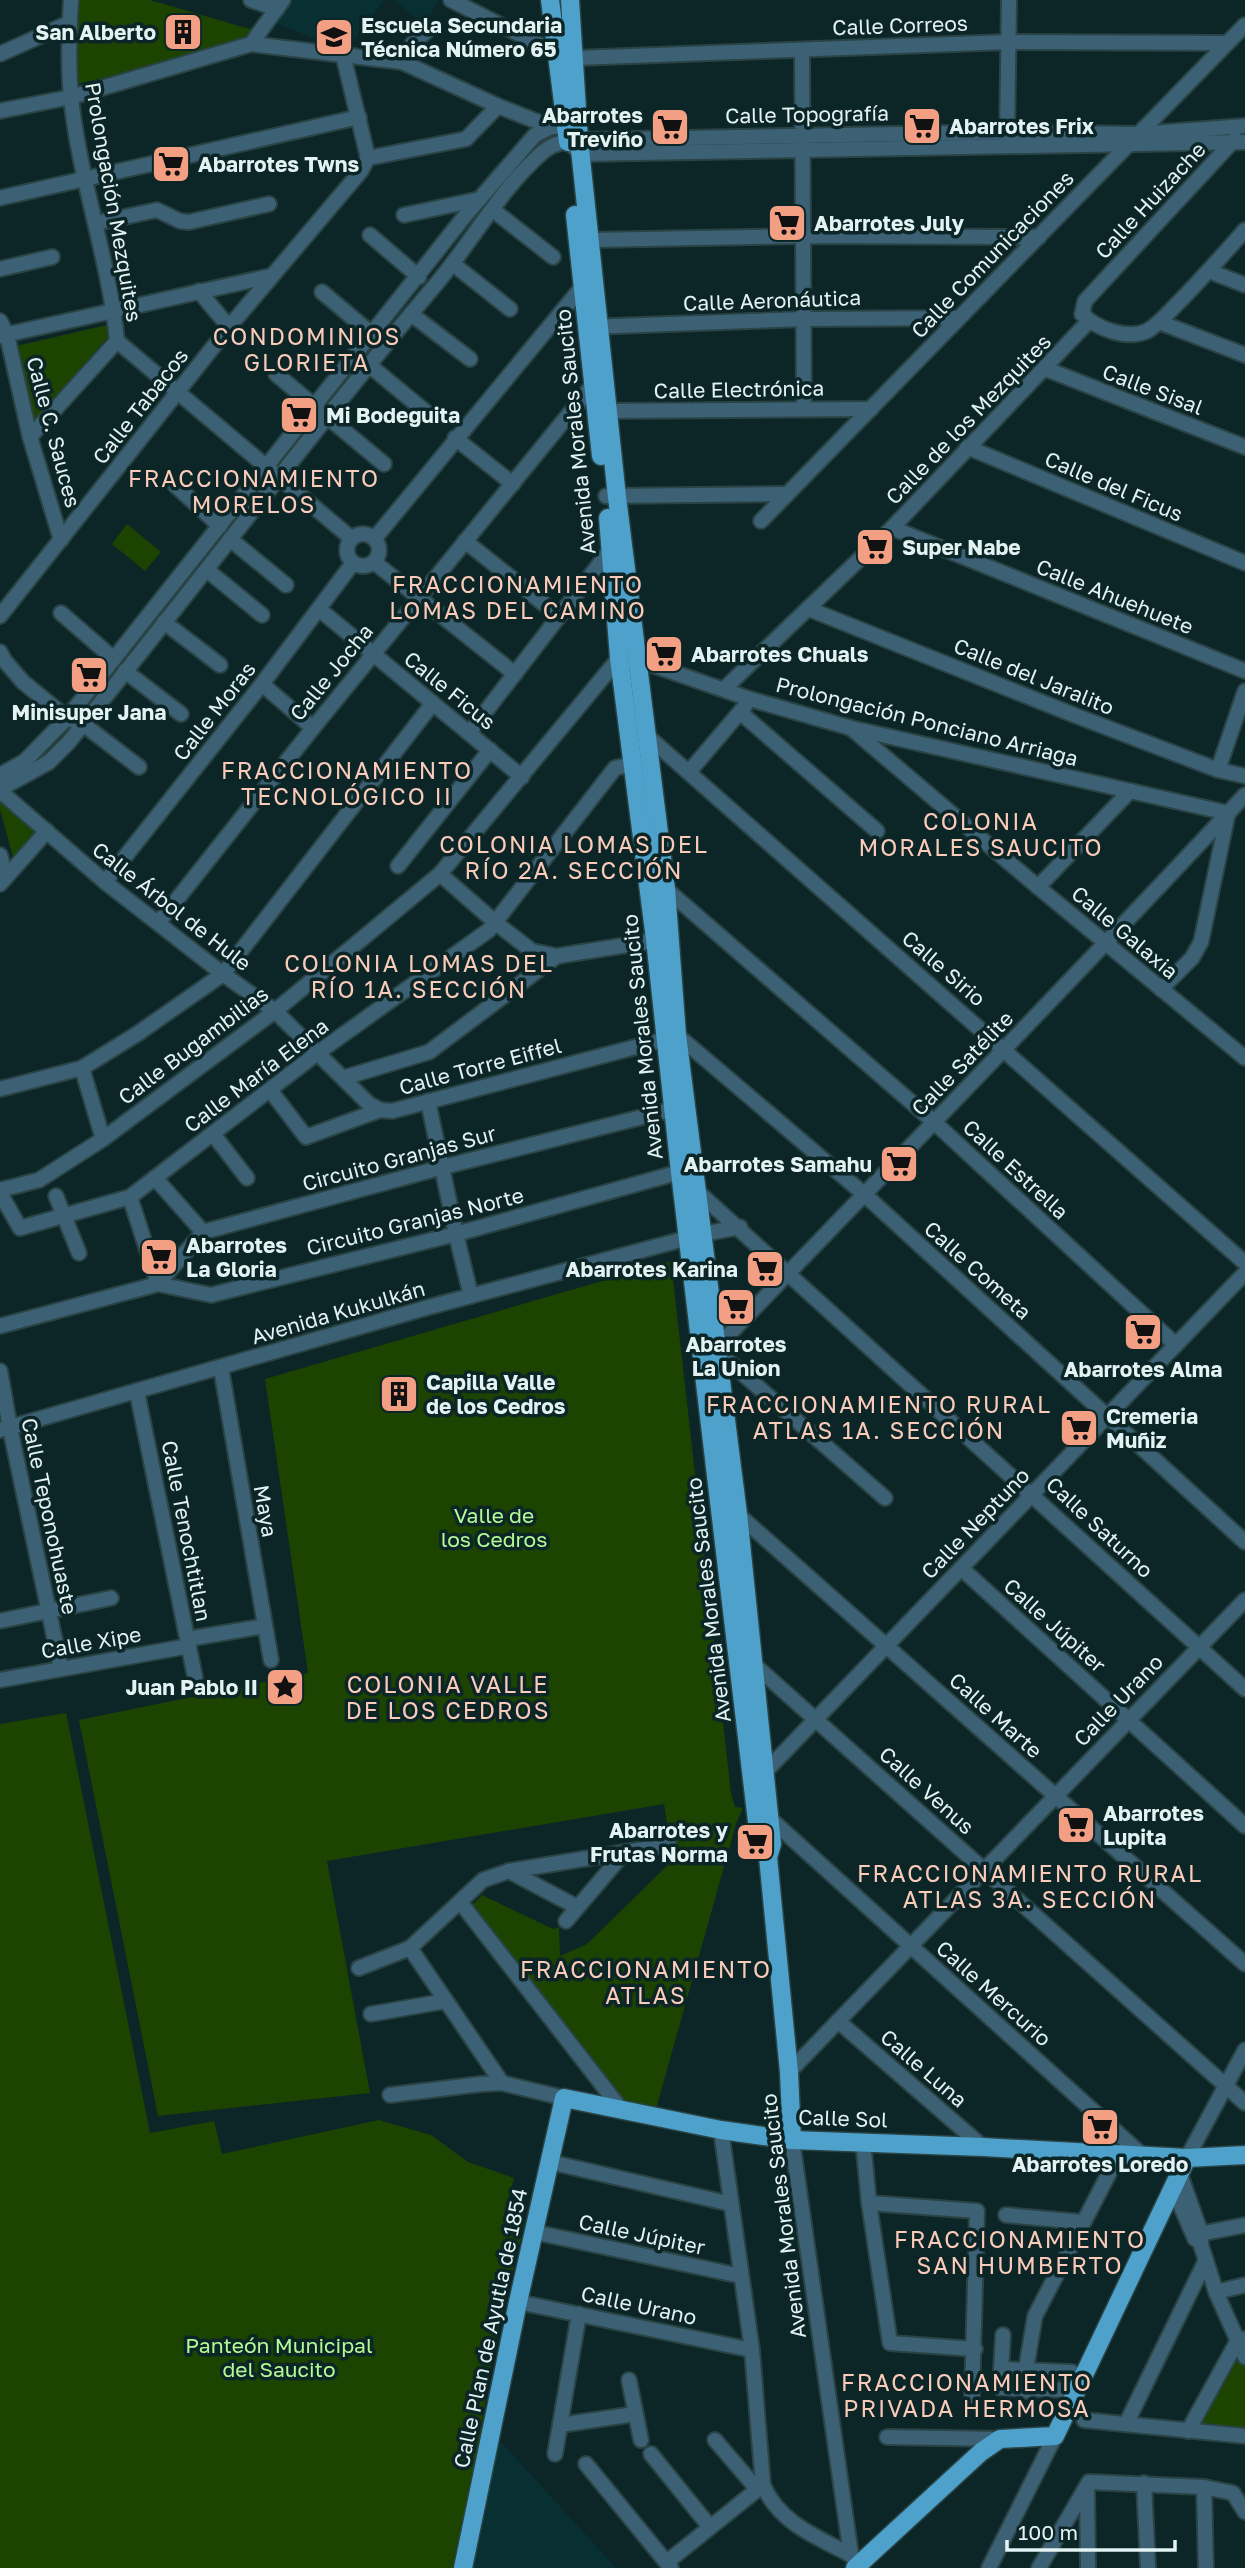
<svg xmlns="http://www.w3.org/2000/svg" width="1245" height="2568" font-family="'Golos Text',sans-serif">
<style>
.built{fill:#083032}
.green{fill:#1c4300}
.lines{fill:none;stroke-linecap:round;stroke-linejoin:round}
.minor-casing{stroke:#2a4344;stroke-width:18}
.major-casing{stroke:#2a4344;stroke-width:21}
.minor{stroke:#3c6175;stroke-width:14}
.major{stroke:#4da1ca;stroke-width:18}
.labels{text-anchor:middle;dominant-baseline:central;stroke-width:7;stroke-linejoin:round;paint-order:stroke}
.poi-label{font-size:21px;font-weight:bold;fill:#e3f2f3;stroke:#0c2628;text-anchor:start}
.street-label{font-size:21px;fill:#e3f2f3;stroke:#0c2628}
.park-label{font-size:21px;fill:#b4fa94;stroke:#0c2628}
.neighbourhood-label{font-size:23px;letter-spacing:2px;fill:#fbcbba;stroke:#0c2628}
</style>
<rect width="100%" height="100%" fill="#0c2628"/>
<!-- built -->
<g class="built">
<polygon points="293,0 384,0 346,51 276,23"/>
<polygon points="394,0 438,0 425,24"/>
<polygon points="492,2432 616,2568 465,2568"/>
</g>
<!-- green -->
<g class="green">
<polygon points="77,0 150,0 253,30 247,43 78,84"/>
<polygon points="107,325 109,336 32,424 12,347"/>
<polygon points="127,524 161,552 145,571 112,544"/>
<polygon points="0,798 40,831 14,861 0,809"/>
<polygon points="671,1261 731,1793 735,1807 743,1808 736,1824 656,2109 618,2100 472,1905 482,1895 553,1929 559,1927 560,1956 587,1944 673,1860 664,1804 327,1861 370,2093 158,2116 79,1720 308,1673 265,1379"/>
<polygon points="66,1713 150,2133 214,2121 222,2154 379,2120 431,2135 468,2162 514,2178 504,2215 525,2221 493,2352 459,2568 0,2568 0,1724"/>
<polygon points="1238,2345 1245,2365 1245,2429 1194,2423"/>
</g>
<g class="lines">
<!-- minor casing -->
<g class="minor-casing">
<g id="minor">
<path d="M71 0C69 32 68 65 71 97 79 179 109 258 117 341L351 538"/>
<polyline points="251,0 277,9"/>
<polyline points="451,0 556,53"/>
<polyline points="251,44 283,0"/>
<polyline points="802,50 804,409"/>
<polyline points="0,54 69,23"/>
<polyline points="343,55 368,158"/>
<polyline points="575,58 1008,42 1227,43"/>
<polyline points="402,62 413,43 428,30"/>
<polyline points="0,111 71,97 251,44 402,62 498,106 551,127"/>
<polyline points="1007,139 1009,0"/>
<path d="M1235 139 1085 301 1082 314C1097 329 1127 340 1147 331 1158 325 1167 314 1175 306 1200 281 1222 256 1245 230"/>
<polyline points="368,158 466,139 498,106"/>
<polyline points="0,198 359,117"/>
<polyline points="493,210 553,257"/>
<polyline points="404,215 480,199"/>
<polyline points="96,223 157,210 180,221 189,222 269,204"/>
<polyline points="370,235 419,277"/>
<polyline points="590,240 803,236 1039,237"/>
<polyline points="453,264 510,309"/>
<polyline points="0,269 52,257"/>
<polyline points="1209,271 1245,285"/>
<polyline points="199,291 229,327"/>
<polyline points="322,292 379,340"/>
<polyline points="411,314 470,359"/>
<polyline points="0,321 7,335 30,437 61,540"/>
<polyline points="1159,322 1245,355"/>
<polyline points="588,327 805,319 958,318"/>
<polyline points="0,336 271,276"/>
<polyline points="369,365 427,413"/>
<polyline points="1046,369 1245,447"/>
<polyline points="276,374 384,464"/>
<polyline points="608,411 871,409"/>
<polyline points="30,437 117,341"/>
<polyline points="455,438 513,484"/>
<polyline points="967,447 1245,563"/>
<polyline points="175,485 220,526"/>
<polyline points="606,496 787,494"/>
<polyline points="761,521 1245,25"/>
<polyline points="892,528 1245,671"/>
<circle cx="363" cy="550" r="16"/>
<polyline points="375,538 582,287"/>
<polyline points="230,539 286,585"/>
<polyline points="465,541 559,616"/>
<polyline points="374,562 515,674"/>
<polyline points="207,570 262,615"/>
<polyline points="319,609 522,777"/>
<polyline points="809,609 1074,715 1218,770 1245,776"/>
<polyline points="61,613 114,659"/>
<polyline points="0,616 229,327 361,171 368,158"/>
<polyline points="164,622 220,665"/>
<polyline points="0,652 4,660 23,682 67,718 83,724 139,767"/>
<polyline points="125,671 181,714"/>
<polyline points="262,684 313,728"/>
<polyline points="724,689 892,528 1089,321"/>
<polyline points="741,713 877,831"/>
<polyline points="852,729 1038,887 1245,1058"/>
<polyline points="469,733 611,549"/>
<polyline points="645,734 1245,1263"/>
<polyline points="1218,770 1245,691"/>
<polyline points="689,772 745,706"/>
<polyline points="0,775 25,761 67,718 464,217 535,135 551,127 567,126 579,140 1007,132 1138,134 1245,126"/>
<path d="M0 789 49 762 68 743C192 591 310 433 437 283 473 240 501 188 544 151 551 145 559 143 568 141L581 154 1245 142"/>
<polyline points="0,791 105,882 223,974 275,1011 369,1104 380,1110"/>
<polyline points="0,855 6,877"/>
<polyline points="398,866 490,750"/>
<polyline points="440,874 496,923 532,951 557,956"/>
<polyline points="105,882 262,684 353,563"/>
<polyline points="0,884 47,831"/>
<polyline points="1038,887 1130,791"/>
<polyline points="666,889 934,1122 1176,1345"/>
<polyline points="159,922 313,728 592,386"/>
<polyline points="677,1035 865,1195 1245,1542"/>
<polyline points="82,1068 103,1139"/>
<polyline points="343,1078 429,1052 557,956 665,939"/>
<polyline points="0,1089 82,1068 137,1034 223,974 433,703"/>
<polyline points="270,1090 306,1137 380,1110 392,1111 666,1039"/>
<polyline points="428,1101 456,1234 471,1296"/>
<polyline points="213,1134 247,1178"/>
<polyline points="155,1178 203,1232"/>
<polyline points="0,1190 39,1180 103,1139 275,1011 440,874 619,658 638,660 750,699 851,728 1228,813 1201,942 1192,958 1161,989"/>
<polyline points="697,1191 1245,1689"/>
<polyline points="0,1193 20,1228 130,1197 316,1054 489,930 615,768 633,764"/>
<polyline points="56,1196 79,1253"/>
<polyline points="130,1197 158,1284"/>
<polyline points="158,1284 203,1232 443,1167 674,1109"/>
<polyline points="0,1326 158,1284 211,1295 456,1234 680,1172"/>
<path d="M710 1346H718C894 1163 1072 981 1245 795"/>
<polyline points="719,1353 885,1498"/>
<polyline points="221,1368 271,1660"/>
<polyline points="0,1371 10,1428 61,1669"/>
<polyline points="137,1392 195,1677"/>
<polyline points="0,1430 429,1307 703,1234 740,1227"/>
<polyline points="733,1510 1245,1964"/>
<polyline points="961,1568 1245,1826"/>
<polyline points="0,1621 111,1598"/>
<polyline points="187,1639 265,1626"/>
<polyline points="750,1661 1245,2103"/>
<polyline points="0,1680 189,1646"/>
<polyline points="765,1772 1245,1273"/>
<polyline points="766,1815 1143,2156"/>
<polyline points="509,1871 577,1907"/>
<polyline points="461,1903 621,2109"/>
<polyline points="566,1921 624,1853"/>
<polyline points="410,1948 502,2083"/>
<polyline points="359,1968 410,1948 483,1880 509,1871 669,1845"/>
<polyline points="371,2014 446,2001"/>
<polyline points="838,2021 983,2147"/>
<polyline points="789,2072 1245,1600"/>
<polyline points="390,2095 481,2084 502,2083 564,2098"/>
<path d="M721 2130 752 2350 763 2485C779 2523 817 2537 851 2555"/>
<polyline points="792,2140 851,2555 855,2560"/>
<polyline points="863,2141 869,2203 890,2343 975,2349"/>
<polyline points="1187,2158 1245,2050"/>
<polyline points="550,2162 731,2204"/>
<polyline points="1180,2174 1201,2233 1201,2245 1216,2292 1245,2357"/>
<polyline points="1173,2188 1195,2239"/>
<polyline points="869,2203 977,2211 972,2397"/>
<polyline points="1006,2215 1082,2222"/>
<polyline points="534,2232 741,2276"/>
<polyline points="1194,2235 1245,2225"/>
<polyline points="1216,2292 1245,2285"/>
<polyline points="518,2302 752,2350"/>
<polyline points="1003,2335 1000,2388 1064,2390"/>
<polyline points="1001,2369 1072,2372"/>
<polyline points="629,2380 641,2440"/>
<polyline points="1027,2391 1026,2369 1035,2316 1119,2154"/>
<polyline points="1084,2420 1245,2436"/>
<polyline points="1127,2422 1206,2260"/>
<polyline points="560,2425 635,2414"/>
<polyline points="1188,2431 1238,2340 1244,2339"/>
<polyline points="887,2437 1000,2439"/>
<polyline points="715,2440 757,2489"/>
<polyline points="555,2454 579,2314"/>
<polyline points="651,2454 710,2527"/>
<polyline points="586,2464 671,2568"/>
<polyline points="1144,2483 1148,2568"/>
<polyline points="1087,2487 1088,2568"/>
<polyline points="1204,2487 1206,2568"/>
<polyline points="667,2562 763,2485"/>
<polyline points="989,2568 1055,2436"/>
<polyline points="1039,2568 1089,2482 1204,2487 1233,2493 1245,2512"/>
</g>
</g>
<!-- major casing -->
<g class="major-casing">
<g id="major">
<polyline points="550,0 568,142"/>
<polyline points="570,0 579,140 617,497 666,889 677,1035 738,1514 772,1844 768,1857 789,2072 792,2140"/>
<polyline points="575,215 601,456"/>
<polyline points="608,518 619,658 655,939 680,1172 760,1847 768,1857"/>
<polyline points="463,2568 518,2302 564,2098 721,2130 792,2140 983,2147 1187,2158 1245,2155"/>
<polyline points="855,2568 981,2452 1000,2439 1055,2436 1187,2158"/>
</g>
</g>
<!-- minor -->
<use href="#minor" class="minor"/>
<!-- major -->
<use href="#major" class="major"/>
</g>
<!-- icons -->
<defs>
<g id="building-square" transform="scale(2.0125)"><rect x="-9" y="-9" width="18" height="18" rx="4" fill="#f39f83" stroke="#0c2628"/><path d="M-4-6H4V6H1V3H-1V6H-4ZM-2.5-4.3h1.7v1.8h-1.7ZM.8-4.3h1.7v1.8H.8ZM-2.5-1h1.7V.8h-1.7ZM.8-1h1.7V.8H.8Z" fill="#111"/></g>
<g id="school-square" transform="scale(2.0125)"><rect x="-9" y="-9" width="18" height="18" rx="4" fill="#f39f83" stroke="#0c2628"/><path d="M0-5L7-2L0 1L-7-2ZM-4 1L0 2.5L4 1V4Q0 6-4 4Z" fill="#111"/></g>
<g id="supermarket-square" transform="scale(2.0125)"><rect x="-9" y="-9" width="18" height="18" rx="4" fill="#f39f83" stroke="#0c2628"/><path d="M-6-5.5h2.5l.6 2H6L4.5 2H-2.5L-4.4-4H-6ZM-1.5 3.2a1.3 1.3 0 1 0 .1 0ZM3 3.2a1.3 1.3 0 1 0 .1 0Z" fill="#111"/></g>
<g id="sight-square" transform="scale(2.0125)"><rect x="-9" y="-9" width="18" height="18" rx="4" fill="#f39f83" stroke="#0c2628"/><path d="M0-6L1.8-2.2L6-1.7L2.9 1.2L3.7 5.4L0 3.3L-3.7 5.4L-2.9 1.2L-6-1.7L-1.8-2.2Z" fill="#111"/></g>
</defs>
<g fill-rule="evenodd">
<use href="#building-square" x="183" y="32"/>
<use href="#school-square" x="334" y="37"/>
<use href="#supermarket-square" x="922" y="126"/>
<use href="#supermarket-square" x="670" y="127"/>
<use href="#supermarket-square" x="171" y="164"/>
<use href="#supermarket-square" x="787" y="223"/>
<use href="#supermarket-square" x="299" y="415"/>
<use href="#supermarket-square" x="875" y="547"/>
<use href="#supermarket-square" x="664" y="654"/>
<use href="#supermarket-square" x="89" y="675"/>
<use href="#supermarket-square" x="899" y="1164"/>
<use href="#supermarket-square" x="159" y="1257"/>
<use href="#supermarket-square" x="765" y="1269"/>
<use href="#supermarket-square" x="736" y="1307"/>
<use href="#supermarket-square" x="1143" y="1332"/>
<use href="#building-square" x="399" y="1394"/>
<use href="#supermarket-square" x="1079" y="1428"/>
<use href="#sight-square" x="285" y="1687"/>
<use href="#supermarket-square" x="1076" y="1825"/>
<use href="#supermarket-square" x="755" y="1842"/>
<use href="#supermarket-square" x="1100" y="2127"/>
</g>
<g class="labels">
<!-- poi labels -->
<g class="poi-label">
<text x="361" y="25">Escuela Secundaria<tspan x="361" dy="24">Técnica Número 65</tspan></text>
<text x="156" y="32" text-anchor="end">San Alberto</text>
<text x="643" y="115" text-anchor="end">Abarrotes<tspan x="643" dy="24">Treviño</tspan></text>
<text x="949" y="126">Abarrotes Frix</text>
<text x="198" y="164">Abarrotes Twns</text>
<text x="814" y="223">Abarrotes July</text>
<text x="326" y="415">Mi Bodeguita</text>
<text x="902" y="547">Super Nabe</text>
<text x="691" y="654">Abarrotes Chuals</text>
<text x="89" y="712" text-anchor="middle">Minisuper Jana</text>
<text x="872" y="1164" text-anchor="end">Abarrotes Samahu</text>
<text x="186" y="1245">Abarrotes<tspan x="186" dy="24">La Gloria</tspan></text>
<text x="738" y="1269" text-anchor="end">Abarrotes Karina</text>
<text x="736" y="1344" text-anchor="middle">Abarrotes<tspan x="736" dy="24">La Union</tspan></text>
<text x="1143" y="1369" text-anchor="middle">Abarrotes Alma</text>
<text x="426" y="1382">Capilla Valle<tspan x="426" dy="24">de los Cedros</tspan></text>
<text x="1106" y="1416">Cremeria<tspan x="1106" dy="24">Muñiz</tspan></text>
<text x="258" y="1687" text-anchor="end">Juan Pablo II</text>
<text x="1103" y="1813">Abarrotes<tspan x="1103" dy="24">Lupita</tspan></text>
<text x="728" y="1830" text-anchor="end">Abarrotes y<tspan x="728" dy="24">Frutas Norma</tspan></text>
<text x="1100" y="2164" text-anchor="middle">Abarrotes Loredo</text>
</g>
<!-- street labels -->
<g class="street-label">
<text transform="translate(900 25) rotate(-2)">Calle Correos</text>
<text transform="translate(807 114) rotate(-1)">Calle Topografía</text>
<text transform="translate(1150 200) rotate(-47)">Calle Huizache</text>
<text transform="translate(114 202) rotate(80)">Prolongación Mezquites</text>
<text transform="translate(992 254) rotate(-46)">Calle Comunicaciones</text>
<text transform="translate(772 300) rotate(-2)">Calle Aeronáutica</text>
<text transform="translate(739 389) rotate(-1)">Calle Electrónica</text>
<text transform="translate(1153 389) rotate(21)">Calle Sisal</text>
<text transform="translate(140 406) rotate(-52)">Calle Tabacos</text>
<text transform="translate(968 419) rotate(-46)">Calle de los Mezquites</text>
<text transform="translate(54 432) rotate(75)">Calle C. Sauces</text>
<text transform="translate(575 432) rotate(-96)">Avenida Morales Saucito</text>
<text transform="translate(1114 486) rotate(23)">Calle del Ficus</text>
<text transform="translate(1115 596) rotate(22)">Calle Ahuehuete</text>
<text transform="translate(331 672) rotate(-51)">Calle Jocha</text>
<text transform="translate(1034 676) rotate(22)">Calle del Jaralito</text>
<text transform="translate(450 690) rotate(39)">Calle Ficus</text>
<text transform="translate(214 711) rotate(-52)">Calle Moras</text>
<text transform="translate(927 721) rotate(14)">Prolongación Ponciano Arriaga</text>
<text transform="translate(172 906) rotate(38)">Calle Árbol de Hule</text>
<text transform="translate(1125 932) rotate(40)">Calle Galaxia</text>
<text transform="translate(944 968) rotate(41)">Calle Sirio</text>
<text transform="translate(642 1037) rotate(-96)">Avenida Morales Saucito</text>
<text transform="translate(193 1045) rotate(-37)">Calle Bugambilias</text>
<text transform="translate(962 1063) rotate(-46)">Calle Satélite</text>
<text transform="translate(480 1066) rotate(-15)">Calle Torre Eiffel</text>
<text transform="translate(256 1075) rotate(-37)">Calle María Elena</text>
<text transform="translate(399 1158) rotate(-15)">Circuito Granjas Sur</text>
<text transform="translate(1016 1169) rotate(43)">Calle Estrella</text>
<text transform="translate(415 1221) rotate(-14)">Circuito Granjas Norte</text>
<text transform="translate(978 1270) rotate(42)">Calle Cometa</text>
<text transform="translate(338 1312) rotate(-16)">Avenida Kukulkán</text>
<text transform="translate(266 1511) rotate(80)">Maya</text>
<text transform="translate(50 1516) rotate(78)">Calle Teponohuaste</text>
<text transform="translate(975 1523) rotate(-46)">Calle Neptuno</text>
<text transform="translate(1100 1527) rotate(43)">Calle Saturno</text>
<text transform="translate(187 1531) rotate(79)">Calle Tenochtitlan</text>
<text transform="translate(708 1600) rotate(-97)">Avenida Morales Saucito</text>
<text transform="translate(1055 1625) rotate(42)">Calle Júpiter</text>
<text transform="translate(91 1642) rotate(-10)">Calle Xipe</text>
<text transform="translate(1118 1700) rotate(-46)">Calle Urano</text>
<text transform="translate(996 1715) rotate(42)">Calle Marte</text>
<text transform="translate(927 1790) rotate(42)">Calle Venus</text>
<text transform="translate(994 1993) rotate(42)">Calle Mercurio</text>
<text transform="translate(924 2068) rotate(41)">Calle Luna</text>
<text transform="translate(843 2118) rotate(2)">Calle Sol</text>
<text transform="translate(783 2216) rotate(-97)">Avenida Morales Saucito</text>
<text transform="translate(642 2234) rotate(12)">Calle Júpiter</text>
<text transform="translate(639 2305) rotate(12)">Calle Urano</text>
<text transform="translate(490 2328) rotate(-78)">Calle Plan de Ayutla de 1854</text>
</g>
<!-- park labels -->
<g class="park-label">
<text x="494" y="1515">Valle de<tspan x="494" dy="24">los Cedros</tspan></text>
<text x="279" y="2345">Panteón Municipal<tspan x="279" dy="24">del Saucito</tspan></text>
</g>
<!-- neighbourhood labels -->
<g class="neighbourhood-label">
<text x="307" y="336">CONDOMINIOS<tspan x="307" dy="26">GLORIETA</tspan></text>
<text x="254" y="478">FRACCIONAMIENTO<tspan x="254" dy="26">MORELOS</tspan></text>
<text x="518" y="584">FRACCIONAMIENTO<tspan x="518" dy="26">LOMAS DEL CAMINO</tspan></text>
<text x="347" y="770">FRACCIONAMIENTO<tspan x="347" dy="26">TECNOLÓGICO II</tspan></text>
<text x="981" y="821">COLONIA<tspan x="981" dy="26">MORALES SAUCITO</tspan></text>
<text x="574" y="844">COLONIA LOMAS DEL<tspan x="574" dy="26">RÍO 2A. SECCIÓN</tspan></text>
<text x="419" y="963">COLONIA LOMAS DEL<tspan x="419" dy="26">RÍO 1A. SECCIÓN</tspan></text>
<text x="879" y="1404">FRACCIONAMIENTO RURAL<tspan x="879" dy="26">ATLAS 1A. SECCIÓN</tspan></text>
<text x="448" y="1684">COLONIA VALLE<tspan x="448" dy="26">DE LOS CEDROS</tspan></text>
<text x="1030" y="1873">FRACCIONAMIENTO RURAL<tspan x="1030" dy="26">ATLAS 3A. SECCIÓN</tspan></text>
<text x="646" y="1969">FRACCIONAMIENTO<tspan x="646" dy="26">ATLAS</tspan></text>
<text x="1020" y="2239">FRACCIONAMIENTO<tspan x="1020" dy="26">SAN HUMBERTO</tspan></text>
<text x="967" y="2382">FRACCIONAMIENTO<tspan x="967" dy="26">PRIVADA HERMOSA</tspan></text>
</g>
</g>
<!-- scale -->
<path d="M1007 2540v10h168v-10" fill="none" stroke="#e3f2f3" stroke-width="3.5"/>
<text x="1018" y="2540" font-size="21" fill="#e3f2f3" stroke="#0c2628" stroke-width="5" paint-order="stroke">100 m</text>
</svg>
